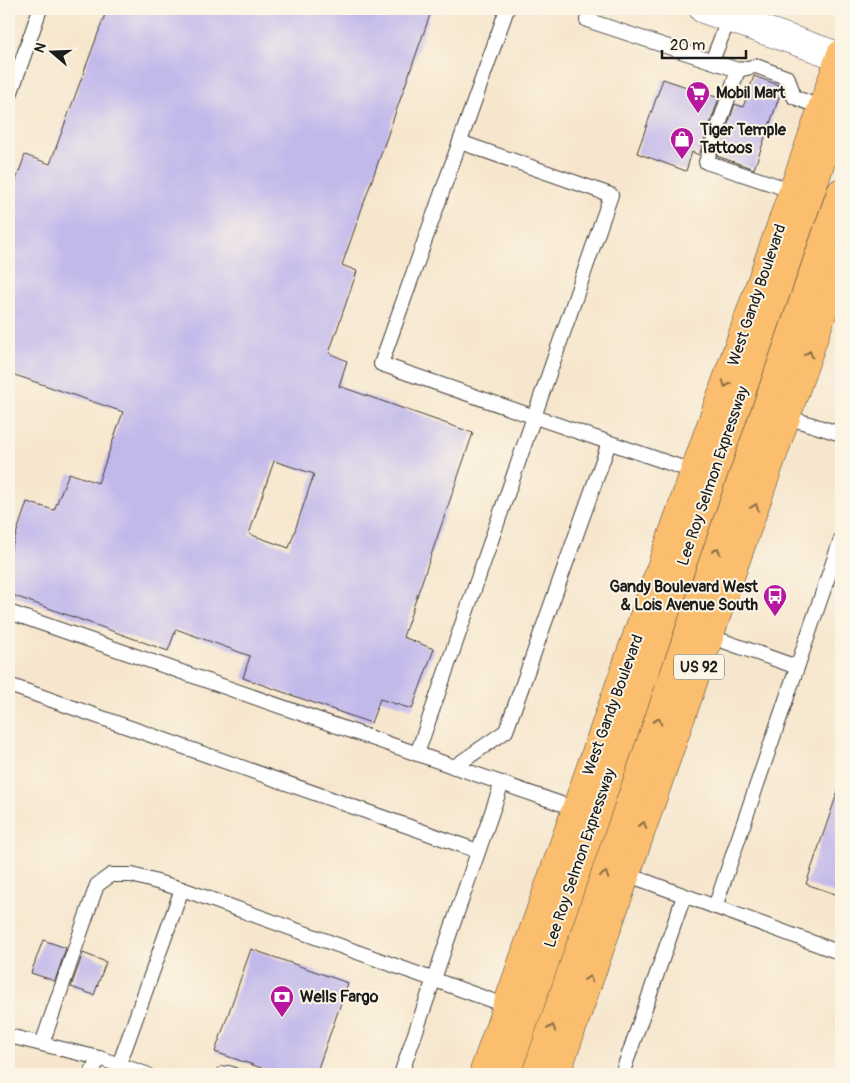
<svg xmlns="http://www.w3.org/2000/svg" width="850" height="1083" font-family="Pangolin,sans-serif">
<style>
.building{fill:#c2b9eb;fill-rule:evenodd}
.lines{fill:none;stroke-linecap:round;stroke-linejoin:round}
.lane-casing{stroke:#3d3a37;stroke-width:16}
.street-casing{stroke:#3d3a37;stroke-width:29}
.primary-casing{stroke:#3d3a37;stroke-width:29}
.highway-casing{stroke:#3d3a37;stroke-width:29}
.lane{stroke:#fff;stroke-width:14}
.street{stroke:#fff;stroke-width:28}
.primary{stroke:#fabe6e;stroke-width:28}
.highway{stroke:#fabe6e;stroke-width:28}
.oneway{stroke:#8b6d45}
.labels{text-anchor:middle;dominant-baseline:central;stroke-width:4;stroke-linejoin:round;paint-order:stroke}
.shield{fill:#fcf5e5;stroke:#5f5d58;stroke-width:1}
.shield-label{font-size:15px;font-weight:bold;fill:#1c1c1c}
.poi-label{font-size:16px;font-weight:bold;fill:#1c1c1c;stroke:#fcf5e5;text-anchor:start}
.street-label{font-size:16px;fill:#1c1c1c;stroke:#fcf5e5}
</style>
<rect width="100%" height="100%" fill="#fcf5e5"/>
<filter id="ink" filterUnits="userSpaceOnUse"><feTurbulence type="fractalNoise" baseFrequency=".02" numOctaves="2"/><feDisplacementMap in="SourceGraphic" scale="10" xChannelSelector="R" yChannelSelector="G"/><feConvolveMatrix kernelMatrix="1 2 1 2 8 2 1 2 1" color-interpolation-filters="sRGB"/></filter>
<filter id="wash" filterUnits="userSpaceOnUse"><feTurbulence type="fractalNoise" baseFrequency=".0096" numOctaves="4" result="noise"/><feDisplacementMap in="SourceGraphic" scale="20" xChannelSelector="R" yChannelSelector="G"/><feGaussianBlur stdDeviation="1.12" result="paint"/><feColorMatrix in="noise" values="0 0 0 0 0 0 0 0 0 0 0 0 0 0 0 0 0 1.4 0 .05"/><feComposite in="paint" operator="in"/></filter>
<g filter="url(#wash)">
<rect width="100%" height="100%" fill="#f6e6cd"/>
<g id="blocks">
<!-- building -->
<g class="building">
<path d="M107 9H432L342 265 357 271 329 353 347 361 339 386 473 433 403 637 434 649 412 709 380 699 371 723 243 678 250 656 176 629 168 651 9 594V555L27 502 54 510 69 473 98 483 123 412 9 373V200L25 155 50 164ZM274 461 314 474 289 548 249 534Z"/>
<polygon points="754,76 781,86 782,89 754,169 717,156 735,104 743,107"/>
<polygon points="663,79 719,98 699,155 692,152 686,171 637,153"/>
<polygon points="838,791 841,792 841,896 806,884"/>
<polygon points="43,940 66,948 55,981 31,973"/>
<polygon points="251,949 348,983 316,1074 279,1074 215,1052"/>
<polygon points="83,953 106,962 94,995 71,987"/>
</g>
</g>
</g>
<g filter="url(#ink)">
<use href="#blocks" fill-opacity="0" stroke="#3d3a37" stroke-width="1"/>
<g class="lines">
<!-- lane casing -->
<g class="lane-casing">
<g id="lane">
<polyline points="507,9 381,364 695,472"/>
<polyline points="591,9 587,20 738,70 756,66 788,78 794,97 822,108"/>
<polyline points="712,61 729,18"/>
<polyline points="738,70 706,162 793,191"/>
<polyline points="9,98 40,9"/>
<polyline points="787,417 841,434"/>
<polyline points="9,612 576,809"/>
<polyline points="709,636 797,667"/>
<polyline points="9,685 478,851"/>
<polyline points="417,754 611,195 460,142"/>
<polyline points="454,767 506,731 609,443"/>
<polyline points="626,874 841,953"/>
<polyline points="715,907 841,539"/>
<polyline points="9,1036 99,1058 146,1074"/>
<polyline points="42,1044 97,885 111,875 132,875 182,889 507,1006"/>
<polyline points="119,1065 182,889"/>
<polyline points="91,1074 99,1058"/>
<polyline points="223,1074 228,1073 232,1074"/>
<polyline points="401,1074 502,783"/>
<polyline points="622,1074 684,896"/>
</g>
</g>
<!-- street casing -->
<g class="street-casing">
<polyline id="street" points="703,9 841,57"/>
</g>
<!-- primary casing -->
<g class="primary-casing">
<g id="primary">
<polyline points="483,1074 841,54"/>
<polyline points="556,1074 841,260"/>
</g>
</g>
<!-- highway casing -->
<g class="highway-casing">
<g id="highway">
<polyline points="506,1074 841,104"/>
<polyline points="536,1074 841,192"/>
</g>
</g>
<!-- lane -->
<use href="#lane" class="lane"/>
<!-- street -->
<use href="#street" class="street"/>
<!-- primary -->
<use href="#primary" class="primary"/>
<!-- highway -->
<use href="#highway" class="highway"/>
</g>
<!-- one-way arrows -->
<defs><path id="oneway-chevron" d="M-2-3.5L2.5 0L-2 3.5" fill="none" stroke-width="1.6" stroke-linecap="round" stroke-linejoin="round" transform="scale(1.25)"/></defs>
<g class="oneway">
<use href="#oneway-chevron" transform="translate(809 354) rotate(-71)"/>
<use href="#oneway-chevron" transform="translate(726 384) rotate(109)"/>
<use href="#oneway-chevron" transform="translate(755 507) rotate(-71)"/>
<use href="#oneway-chevron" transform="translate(717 551) rotate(-71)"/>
<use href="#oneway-chevron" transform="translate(658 721) rotate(-71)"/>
<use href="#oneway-chevron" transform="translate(643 825) rotate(-71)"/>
<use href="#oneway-chevron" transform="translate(605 875) rotate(-71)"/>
<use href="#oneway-chevron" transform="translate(589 979) rotate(-71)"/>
<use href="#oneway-chevron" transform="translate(552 1028) rotate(-71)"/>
</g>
</g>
<!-- icons -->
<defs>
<g id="supermarket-pin" transform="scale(1.25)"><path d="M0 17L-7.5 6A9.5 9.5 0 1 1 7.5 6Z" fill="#b5179e" stroke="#fcf5e5"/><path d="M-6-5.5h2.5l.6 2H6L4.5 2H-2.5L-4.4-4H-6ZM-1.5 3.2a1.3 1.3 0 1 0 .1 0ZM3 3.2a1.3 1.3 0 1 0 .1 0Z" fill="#fff"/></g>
<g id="shop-pin" transform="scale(1.25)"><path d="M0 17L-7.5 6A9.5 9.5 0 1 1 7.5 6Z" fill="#b5179e" stroke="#fcf5e5"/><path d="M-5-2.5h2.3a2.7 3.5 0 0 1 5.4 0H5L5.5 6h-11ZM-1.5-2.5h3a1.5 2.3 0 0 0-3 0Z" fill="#fff"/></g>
<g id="bus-pin" transform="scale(1.25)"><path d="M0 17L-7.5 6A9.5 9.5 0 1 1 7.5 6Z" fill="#b5179e" stroke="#fcf5e5"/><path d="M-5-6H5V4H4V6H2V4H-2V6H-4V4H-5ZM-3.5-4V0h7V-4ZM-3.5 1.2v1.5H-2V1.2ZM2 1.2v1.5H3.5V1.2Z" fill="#fff"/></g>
<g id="bank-pin" transform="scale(1.25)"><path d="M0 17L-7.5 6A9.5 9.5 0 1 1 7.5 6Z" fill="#b5179e" stroke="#fcf5e5"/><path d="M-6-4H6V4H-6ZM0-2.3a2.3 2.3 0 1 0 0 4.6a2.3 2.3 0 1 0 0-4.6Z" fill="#fff"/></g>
</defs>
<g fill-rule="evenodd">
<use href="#supermarket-pin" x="698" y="93"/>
<use href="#shop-pin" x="682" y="139"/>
<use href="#bus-pin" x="775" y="596"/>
<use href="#bank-pin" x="282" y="997"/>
</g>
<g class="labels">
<!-- shield labels -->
<rect class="shield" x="674" y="654.5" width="50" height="25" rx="4"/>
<g class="shield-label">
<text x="699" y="667">US 92</text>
</g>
<!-- poi labels -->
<g class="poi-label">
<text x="716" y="93">Mobil Mart</text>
<text x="700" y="130">Tiger Temple<tspan x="700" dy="18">Tattoos</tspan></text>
<text x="758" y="587" text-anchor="end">Gandy Boulevard West<tspan x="758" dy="18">&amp; Lois Avenue South</tspan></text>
<text x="300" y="997">Wells Fargo</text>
</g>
<!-- street labels -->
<g class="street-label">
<text transform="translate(757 295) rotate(-71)">West Gandy Boulevard</text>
<text transform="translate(713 476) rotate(-71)">Lee Roy Selmon Expressway</text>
<text transform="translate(613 705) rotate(-70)">West Gandy Boulevard</text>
<text transform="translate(580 858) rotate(-71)">Lee Roy Selmon Expressway</text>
</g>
</g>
<!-- margin -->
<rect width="850" height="1083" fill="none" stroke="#fcf5e5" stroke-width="30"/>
<!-- north arrow -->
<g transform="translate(52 52) rotate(289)" stroke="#fcf5e5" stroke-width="4" paint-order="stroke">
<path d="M0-4L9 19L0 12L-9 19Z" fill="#1c1c1c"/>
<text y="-8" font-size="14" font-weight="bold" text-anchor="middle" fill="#1c1c1c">N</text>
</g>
<!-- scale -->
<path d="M662 50v8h84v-8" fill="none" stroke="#1c1c1c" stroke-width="2.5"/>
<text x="670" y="50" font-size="15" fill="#1c1c1c" stroke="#fcf5e5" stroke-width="4" paint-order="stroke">20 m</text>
</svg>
